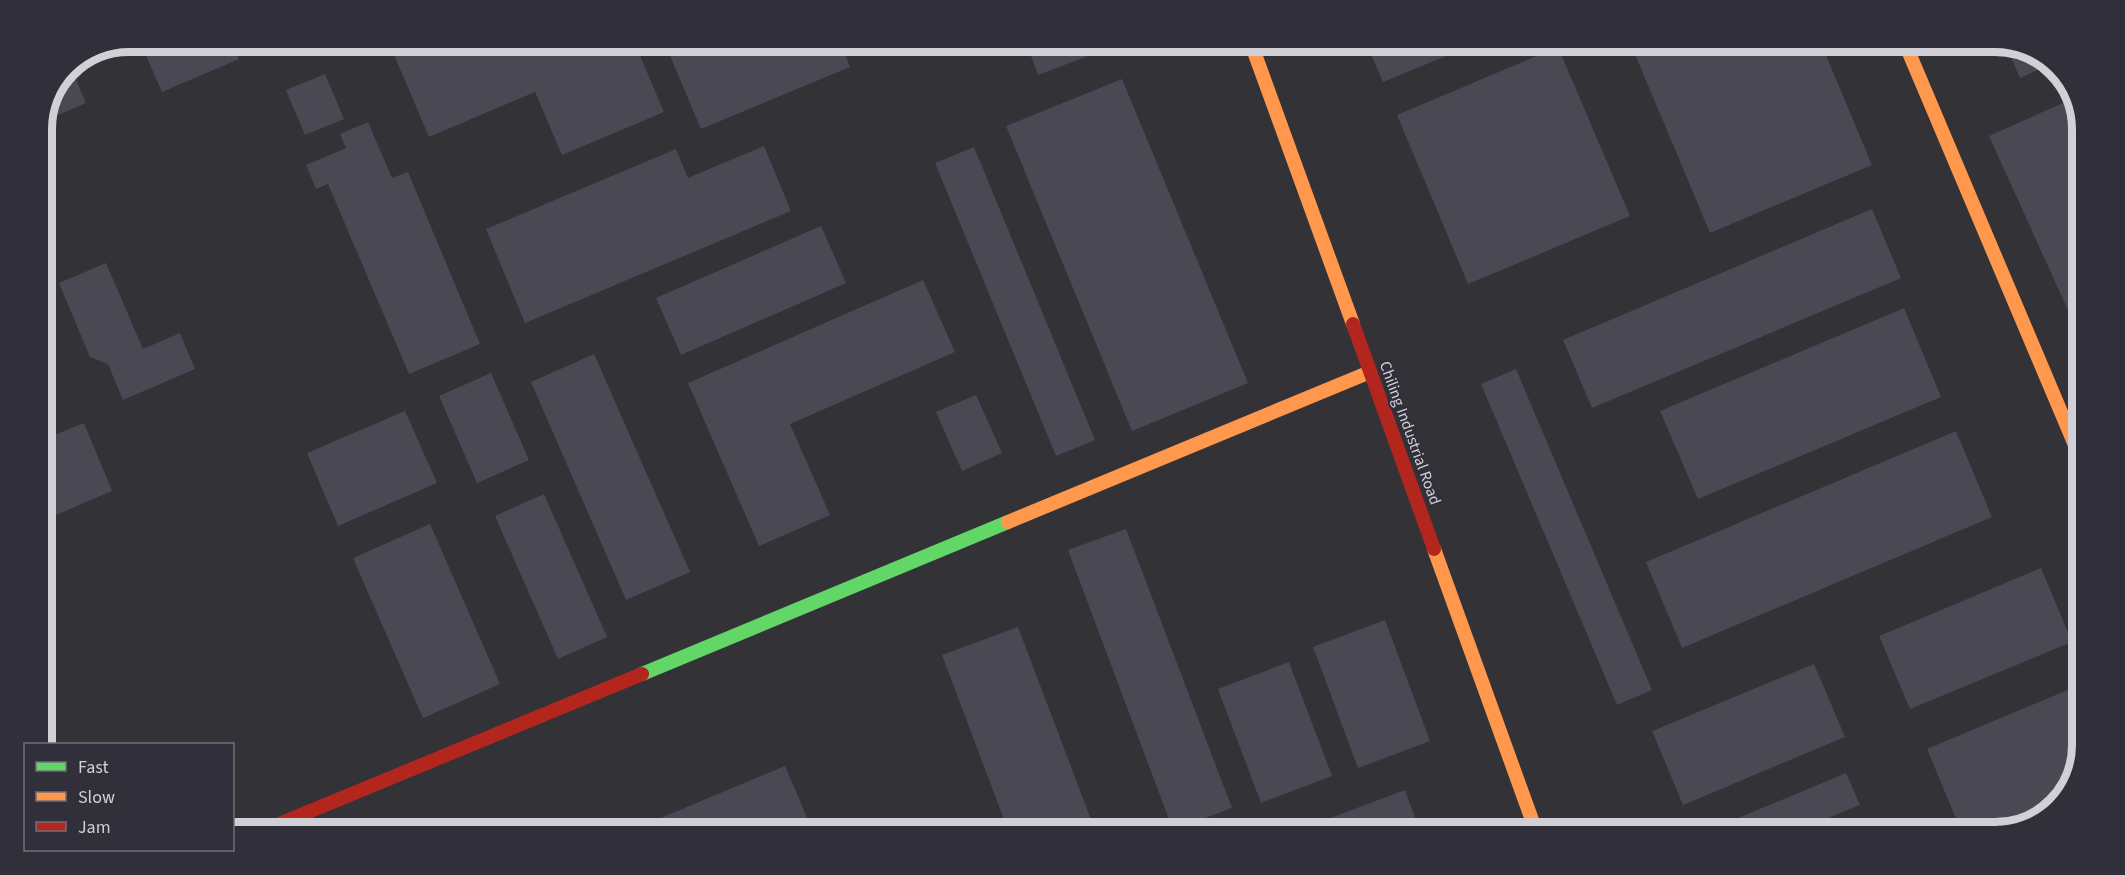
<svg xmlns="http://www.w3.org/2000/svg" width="2125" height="875" font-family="'Source Sans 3',sans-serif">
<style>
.building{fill:#4a4853}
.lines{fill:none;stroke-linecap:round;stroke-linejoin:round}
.fast{stroke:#63d668;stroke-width:14}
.slow{stroke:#ff974d;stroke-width:14}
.jam{stroke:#b3261e;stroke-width:14}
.labels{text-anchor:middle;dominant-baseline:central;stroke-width:4.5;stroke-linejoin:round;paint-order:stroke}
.street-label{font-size:16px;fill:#d1d0d7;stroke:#312f3a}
.rim{fill:none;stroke:#d1d0d7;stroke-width:8}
</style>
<rect width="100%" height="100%" fill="#323237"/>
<!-- building -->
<g class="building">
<polygon points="140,42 232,42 239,59 162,92"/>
<polygon points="389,43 635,44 664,112 562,155 535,92 429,137"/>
<polygon points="665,44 841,44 850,67 701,129"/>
<polygon points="1027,45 1112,45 1112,47 1038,75"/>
<polygon points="1389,46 1468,47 1383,82 1371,54"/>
<polygon points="1558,47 1630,216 1468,284 1397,115"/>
<polygon points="1632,47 1823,48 1872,165 1710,233"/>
<polygon points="2007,48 2029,49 2049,65 2020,78"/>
<polygon points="70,66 86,103 44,121 68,67"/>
<polygon points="325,74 344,119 305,135 286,90"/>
<polygon points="1122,79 1248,383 1132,431 1006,126"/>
<polygon points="2074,98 2083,124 2081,339 1989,136"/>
<polygon points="368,122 392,178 408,172 480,344 409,374 328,184 316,189 306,165 346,148 340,134"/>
<polygon points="764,146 791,211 525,323 486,229 676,149 688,178"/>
<polygon points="974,147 1095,440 1056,456 935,163"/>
<polygon points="1872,209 1901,278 1592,408 1563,340"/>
<polygon points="821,226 846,283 681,355 656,298"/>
<polygon points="106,263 143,349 180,333 195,369 123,400 108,364 90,357 59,283"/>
<polygon points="923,280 955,352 790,424 830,515 759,546 688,383"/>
<polygon points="1904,308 1941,397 1698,499 1660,411"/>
<polygon points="594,354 690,572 626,600 531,382"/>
<polygon points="1516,369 1652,690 1617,705 1481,384"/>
<polygon points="491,373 529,460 477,483 439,396"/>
<polygon points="976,395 1002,453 962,471 936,412"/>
<polygon points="405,411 437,483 338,526 307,453"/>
<polygon points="84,423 112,491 42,521 42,440"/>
<polygon points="1956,431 1992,517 1682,648 1646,562"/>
<polygon points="544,494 607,637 558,659 495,516"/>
<polygon points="430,524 500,684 423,718 353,558"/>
<polygon points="1126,529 1232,808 1173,830 1068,550"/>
<polygon points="2041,568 2072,642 1910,709 1879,636"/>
<polygon points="1385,620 1430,741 1358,768 1313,647"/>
<polygon points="1018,627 1095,830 1008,830 942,655"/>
<polygon points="1289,662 1332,776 1261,803 1218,689"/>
<polygon points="1814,664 1845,737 1683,805 1652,731"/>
<polygon points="2077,686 2076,779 2044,818 1996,833 1962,833 1927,749"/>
<polygon points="785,766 812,829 637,828"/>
<polygon points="1846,773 1860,805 1794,832 1705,832"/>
<polygon points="1405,790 1420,831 1301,831 1301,829"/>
</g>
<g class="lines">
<!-- fast -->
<polyline class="fast" points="642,674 1008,522"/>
<!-- slow -->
<g class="slow">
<polyline points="1252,46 1353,324"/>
<polyline points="1907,48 2080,457"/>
<polyline points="1008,522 1370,372"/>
<polyline points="1434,549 1536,831"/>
</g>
<!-- jam -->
<g class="jam">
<polyline points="1353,324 1434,549"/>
<polyline points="272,827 642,674"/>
</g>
</g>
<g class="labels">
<!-- street labels -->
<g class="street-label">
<text transform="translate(1410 433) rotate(70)">Chiling Industrial Road</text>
</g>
</g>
<!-- crop -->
<path d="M0 0H2125V875H0ZM129 52H1995A77 77 0 0 1 2072 129V745A77 77 0 0 1 1995 822H129A77 77 0 0 1 52 745V129A77 77 0 0 1 129 52Z" fill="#312f3a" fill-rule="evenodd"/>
<path class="rim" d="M129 52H1995A77 77 0 0 1 2072 129V745A77 77 0 0 1 1995 822H129A77 77 0 0 1 52 745V129A77 77 0 0 1 129 52Z"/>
<!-- legend -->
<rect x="24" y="743" width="210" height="108" fill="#312f3a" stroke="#716f79" stroke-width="1.5"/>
<rect x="36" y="762" width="30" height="9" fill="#63d668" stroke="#716f79" stroke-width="1.5"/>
<text x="78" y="773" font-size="18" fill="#d1d0d7">Fast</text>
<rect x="36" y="792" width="30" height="9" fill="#ff974d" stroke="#716f79" stroke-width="1.5"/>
<text x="78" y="803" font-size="18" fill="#d1d0d7">Slow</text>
<rect x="36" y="822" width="30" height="9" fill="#b3261e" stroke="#716f79" stroke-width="1.5"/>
<text x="78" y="833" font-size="18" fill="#d1d0d7">Jam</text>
</svg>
